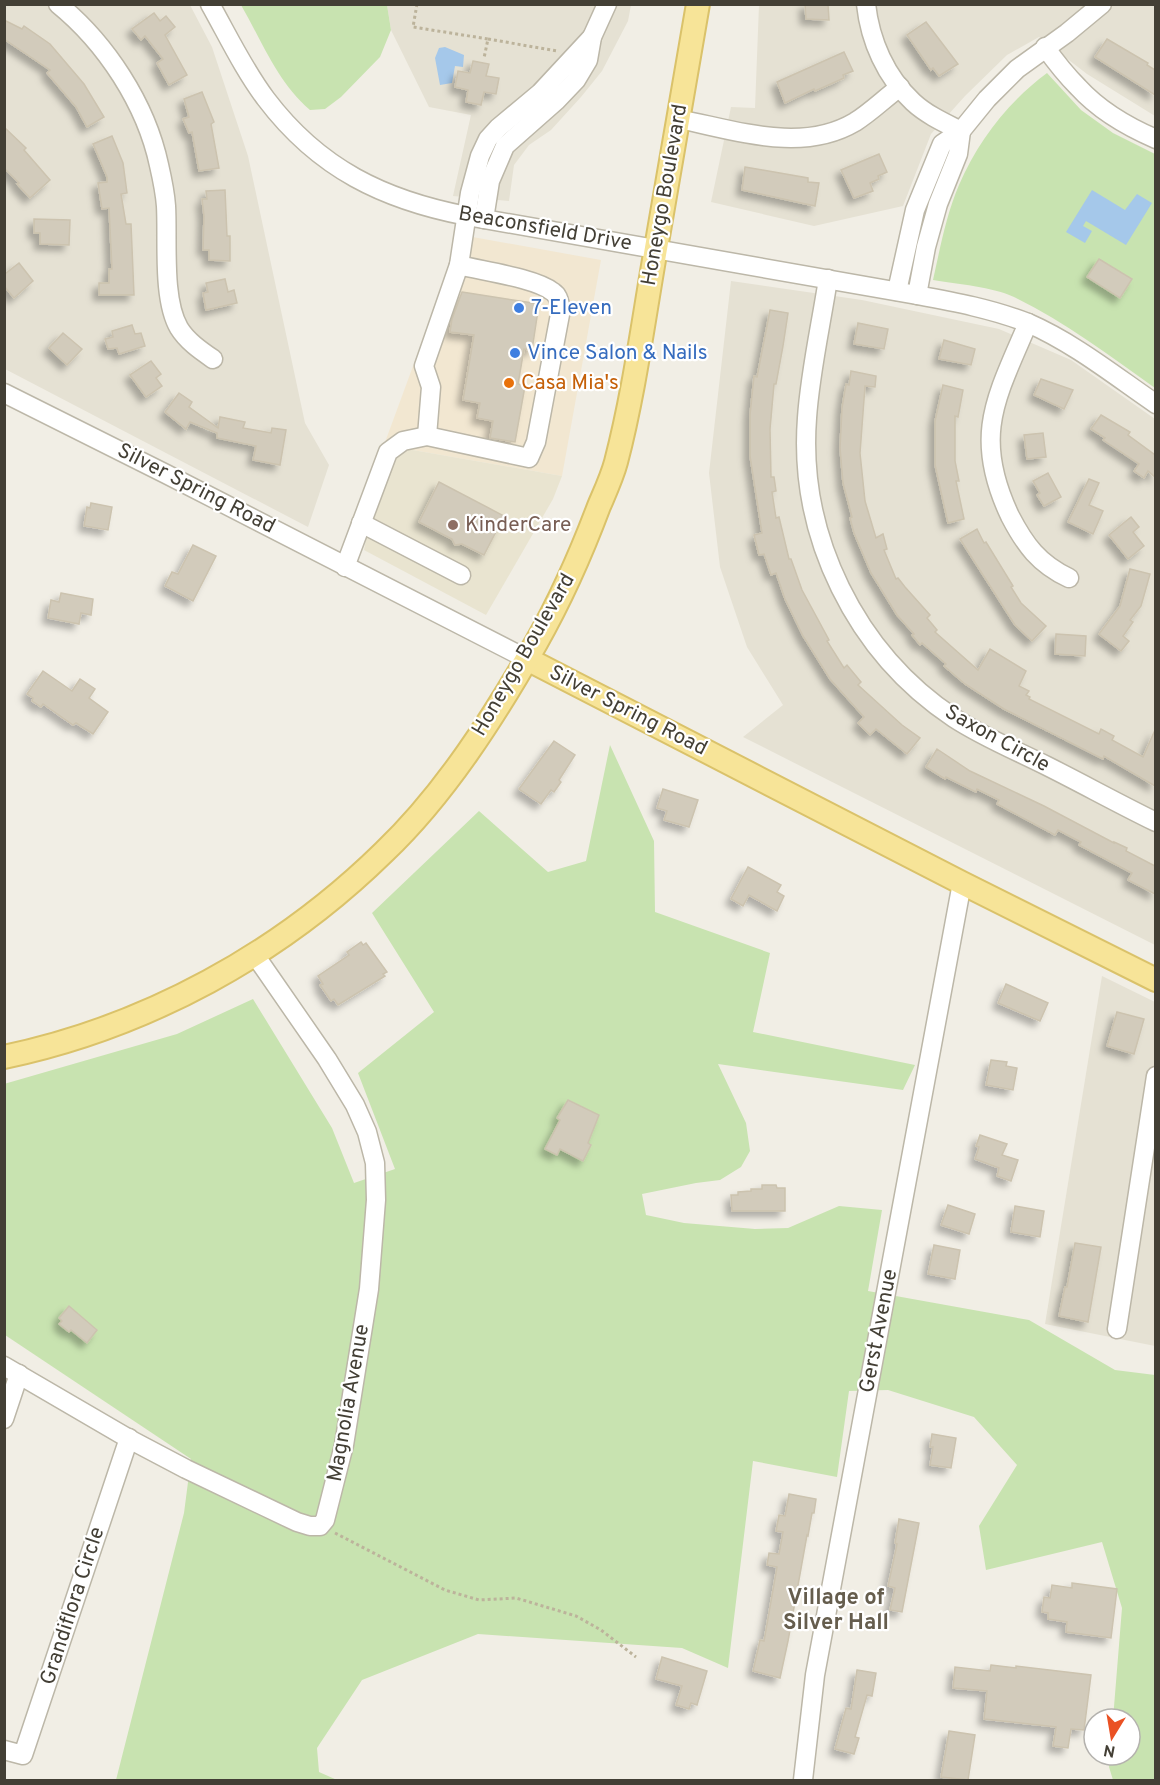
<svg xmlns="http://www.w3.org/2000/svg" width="1160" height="1785" font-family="Overpass,sans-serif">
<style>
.residential{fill:#e5e1d3}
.commercial{fill:#f2e7d1}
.education{fill:#e9e4d0}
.green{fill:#c8e3b0}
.water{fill:#a5c8ea}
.building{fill:#d2cbbb;stroke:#ccc3af;stroke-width:1.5;filter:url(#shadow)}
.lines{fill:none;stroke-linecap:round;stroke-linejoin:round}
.minor-casing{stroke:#bcb7a8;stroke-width:21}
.major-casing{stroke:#dac26a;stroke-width:26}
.path{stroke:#bcb39b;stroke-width:3;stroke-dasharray:3 3;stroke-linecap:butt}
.minor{stroke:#fff;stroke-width:18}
.major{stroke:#f7e498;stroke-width:22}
.shop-dot{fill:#3f7fe0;stroke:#fff;stroke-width:2}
.food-dot{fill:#e8710a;stroke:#fff;stroke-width:2}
.education-dot{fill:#8d6e63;stroke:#fff;stroke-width:2}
.labels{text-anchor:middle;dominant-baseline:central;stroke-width:4.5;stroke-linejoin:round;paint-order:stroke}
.street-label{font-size:21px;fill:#433f35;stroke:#fff}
.shop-label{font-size:21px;fill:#366cbe;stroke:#fff;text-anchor:start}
.food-label{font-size:21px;fill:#c56008;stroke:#fff;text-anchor:start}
.education-label{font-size:21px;fill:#785e54;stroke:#fff;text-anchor:start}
.neighbourhood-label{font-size:22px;font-weight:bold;fill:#655d4d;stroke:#fff}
</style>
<defs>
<filter id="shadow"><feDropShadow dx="-5.5" dy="5.5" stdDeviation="3" flood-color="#0004"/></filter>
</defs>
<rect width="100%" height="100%" fill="#f1eee5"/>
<!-- residential -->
<g class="residential">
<polygon points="4,5 190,5 212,47 248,156 305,423 329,465 308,527 5,369"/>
<polygon points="387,5 631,5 628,21 602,71 581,97 551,130 529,145 514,165 509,201 453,196 471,115 429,107 391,30"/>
<polygon points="759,5 1155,5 1155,116 1087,74 1039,37 1007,55 965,96 931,134 903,206 814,226 711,202 731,107 755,108"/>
<polygon points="731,281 862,300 999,329 1071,360 1155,419 1155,945 743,737 783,705 747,647 720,567 709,473"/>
<polygon points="1102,976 1155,1002 1155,1346 1045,1324"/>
</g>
<!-- commercial -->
<polygon class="commercial" points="456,234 601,260 562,476 384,445 448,271"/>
<!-- education -->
<polygon class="education" points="384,445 562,476 553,499 486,615 364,550"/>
<!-- green -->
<g class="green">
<path d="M241 5H387L391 30 380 57 341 97 325 109 310 110C277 82 262 41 241 5Z"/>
<path d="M1047 73 1081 110 1113 133 1155 154V388C1110 356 1064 321 1014 297 993 287 957 284 933 280 940 249 946 215 959 185 978 141 1008 102 1047 73Z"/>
<polygon points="610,745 654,841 655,912 770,953 753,1032 915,1065 903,1090 718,1064 746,1123 750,1151 741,1167 720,1180 696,1183 642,1194 646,1215 684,1223 755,1229 788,1228 839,1206 882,1210 868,1291 1029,1320 1115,1370 1155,1375 1155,1780 1113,1780 1109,1767 1110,1755 1130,1755 1130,1719 1113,1719 1122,1608 1102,1542 986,1570 979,1526 1017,1465 974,1417 888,1390 849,1391 837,1477 753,1461 728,1668 682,1648 478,1634 362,1680 317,1748 319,1772 337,1780 116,1780 184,1513 191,1459 5,1335 4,1084 177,1034 253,999 332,1128 354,1183 395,1169 358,1073 434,1012 372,913 479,811 548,872 586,861"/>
</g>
<!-- water -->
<g class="water">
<polygon points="445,47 464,55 463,67 455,66 452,83 440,85 435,58 439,48"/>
<polygon points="1092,190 1125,210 1137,194 1152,203 1126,245 1086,221 1083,226 1092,231 1085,243 1066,232"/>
</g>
<!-- building -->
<g class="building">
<polygon points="805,4 828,4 829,20 806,19"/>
<polygon points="154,13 160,21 166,16 175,27 165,35 187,75 169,85 157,63 163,59 145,36 141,40 132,29"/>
<polygon points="4,20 22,29 24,26 50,44 84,84 104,117 87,127 76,107 47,73 50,70 4,39"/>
<polygon points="926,22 958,64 939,76 933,68 931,70 907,35"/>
<polygon points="1107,39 1148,63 1147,65 1155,70 1155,95 1095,57"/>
<polygon points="844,52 853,71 843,75 844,78 815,91 814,89 785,103 777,82"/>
<polygon points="473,61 489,64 486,76 499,78 496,94 484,92 481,105 466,102 468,90 455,87 458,71 470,73"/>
<polygon points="202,92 214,122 211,124 219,168 199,171 192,132 189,133 183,119 189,117 184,99"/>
<polygon points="4,127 26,148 24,150 50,180 30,198 17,184 19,183 4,168"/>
<polygon points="112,136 123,163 127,193 121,194 126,224 131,224 134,295 99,295 99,283 109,283 109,269 112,269 109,208 102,209 98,183 107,182 107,177 93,144"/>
<polygon points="879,154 887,172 878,176 879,179 870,183 873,191 854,198 841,170"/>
<polygon points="745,167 808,178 808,182 819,183 815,206 742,190"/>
<polygon points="225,190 227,236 230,236 230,261 209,260 209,250 203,250 204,216 202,199 207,199 206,191"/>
<polygon points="34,219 70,220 69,245 40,244 40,233 34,233"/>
<polygon points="1099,259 1132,279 1120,298 1087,277"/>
<polygon points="19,263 33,281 14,298 4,286 5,274"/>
<polygon points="225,279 228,292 234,290 237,303 206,310 203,293 208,292 206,283"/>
<polygon points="462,292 539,304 532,350 524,349 518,384 525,386 515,442 490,438 493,421 477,418 480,403 463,400 474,335 450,332 452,319"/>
<polygon points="770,310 788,313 783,346 776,384 774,384 770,429 771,477 774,477 776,491 772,492 776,518 779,517 789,559 791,559 802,590 829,640 827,641 844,668 847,665 861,682 858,685 902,725 920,738 907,754 876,729 870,735 858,723 864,717 830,679 803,636 785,599 776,573 771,575 764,554 759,555 754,535 762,533 750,456 750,415 754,376 757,377"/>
<polygon points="858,323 888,329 884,349 854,344"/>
<polygon points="132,325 135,334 141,333 145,346 119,354 117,348 108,349 105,339 113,337 112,331"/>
<polygon points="63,333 82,349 67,365 49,348"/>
<polygon points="944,340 975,349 971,365 939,359"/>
<polygon points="151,361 161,374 156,378 162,386 146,397 130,375"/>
<polygon points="851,371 876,376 875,387 865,386 860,453 865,501 876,538 883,534 887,549 884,550 896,579 898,578 905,587 930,615 927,618 937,630 935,632 978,670 990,649 1026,671 1019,686 1029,691 1026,695 1030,697 1029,699 1099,734 1101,729 1114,736 1112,740 1143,757 1155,730 1155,786 1104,756 1103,759 1004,709 965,684 944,666 946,664 922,643 920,645 912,635 914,634 897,615 871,573 854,533 850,518 852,517 843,483 840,448 842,408 846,384 849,385"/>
<polygon points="1041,379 1073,390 1064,409 1034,395"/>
<polygon points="943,385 963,390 958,417 955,416 955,461 959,481 956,481 964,519 948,523 935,465 935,421"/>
<polygon points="179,393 192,402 189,407 218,428 220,417 245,422 243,428 271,433 272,428 286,430 280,465 253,460 256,446 217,438 217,433 190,422 186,429 165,412"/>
<polygon points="1101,415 1130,432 1128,435 1155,455 1155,477 1148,471 1144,478 1134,471 1139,464 1103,440 1105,438 1091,429"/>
<polygon points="1043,433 1046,457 1027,459 1024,435"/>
<polygon points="1048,473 1061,497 1044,506 1037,495 1040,493 1033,481"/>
<polygon points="1089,479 1099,483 1089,505 1103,511 1093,534 1068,522"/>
<polygon points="439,482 504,516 484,555 462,544 455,545 452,539 419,522"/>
<polygon points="91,503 112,507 108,530 84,526 87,507 90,508"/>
<polygon points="1131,517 1139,527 1133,532 1144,546 1128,559 1109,535"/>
<polygon points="977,529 984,543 986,542 1013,586 1011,587 1021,603 1046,626 1032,641 1015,625 960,539"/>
<polygon points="193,545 216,556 193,601 165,586 172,572 178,574"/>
<polygon points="1130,569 1150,574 1141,606 1130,620 1133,622 1123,636 1129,641 1121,651 1099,634 1120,606"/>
<polygon points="61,593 93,599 91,615 81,613 79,624 48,618 51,600 59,602"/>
<polygon points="1056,634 1086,636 1085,656 1055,654"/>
<polygon points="43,671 72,691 80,679 95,689 89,698 108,712 93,734 76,723 73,725 43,704 41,707 32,701 33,698 27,694"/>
<polygon points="554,741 575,755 559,780 561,782 554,792 551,790 541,804 519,789"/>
<polygon points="937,749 970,771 1044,806 1114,843 1114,842 1127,848 1126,851 1155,866 1155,894 1128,880 1132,873 1079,845 1081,842 1058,830 1055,835 997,804 999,800 977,789 976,792 946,777 945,779 926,767"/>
<polygon points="663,789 698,800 689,827 664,820 667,811 657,808"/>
<polygon points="748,867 781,885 777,892 784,896 777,911 749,895 743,906 731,899"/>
<polygon points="361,942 363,945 366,943 387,972 383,974 385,976 338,1005 334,999 331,1001 320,985 323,984 318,976 349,955 347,952"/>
<polygon points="1006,984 1048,1003 1040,1021 998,1003"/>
<polygon points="1117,1012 1144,1019 1134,1054 1107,1046"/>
<polygon points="991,1060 1007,1062 1006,1066 1017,1068 1013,1090 986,1085"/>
<polygon points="568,1100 599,1115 588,1143 591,1145 583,1161 560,1149 557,1155 545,1149 560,1120 557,1118"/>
<polygon points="980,1135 1007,1144 1002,1155 1018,1160 1011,1181 997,1176 999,1168 975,1159 979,1147 976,1146"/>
<polygon points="762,1185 776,1185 777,1188 785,1188 785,1211 732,1211 731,1195 738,1195 738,1192 751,1191 751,1189 762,1189"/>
<polygon points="948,1205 975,1214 969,1234 941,1225"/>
<polygon points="1015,1206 1044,1211 1040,1237 1011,1232"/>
<polygon points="1075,1243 1101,1247 1088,1322 1059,1316 1065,1287 1067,1287"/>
<polygon points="934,1245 960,1250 955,1279 928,1274"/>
<polygon points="69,1306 97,1330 87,1343 71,1330 69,1332 59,1324 62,1321 59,1318"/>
<polygon points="932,1434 956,1438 951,1468 930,1465 933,1447 930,1447"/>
<polygon points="789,1494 816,1499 814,1513 812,1513 808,1536 807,1535 788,1641 780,1678 753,1671 760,1640 764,1641 777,1567 767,1565 769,1553 779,1554 783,1532 776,1531 779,1515 785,1516"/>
<polygon points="899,1519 919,1523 902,1612 890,1610 895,1588 888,1586 897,1544 895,1543"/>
<polygon points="1072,1583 1117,1589 1111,1638 1066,1632 1067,1622 1048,1619 1048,1613 1042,1612 1044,1597 1050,1598 1052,1585 1072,1588"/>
<polygon points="662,1657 707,1671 697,1705 691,1703 689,1709 676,1705 682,1686 656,1679"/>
<polygon points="991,1665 1016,1668 1016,1666 1091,1675 1084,1730 1071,1729 1068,1748 1053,1746 1056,1727 984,1719 987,1691 953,1688 955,1667 990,1671"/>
<polygon points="857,1670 876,1673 872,1696 867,1695 855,1737 859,1738 854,1754 835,1749 846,1708 851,1709"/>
<polygon points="949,1731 975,1735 968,1780 941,1777"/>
</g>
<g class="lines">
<!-- minor casing -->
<g class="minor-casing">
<g id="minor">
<path d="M58 4C106 43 146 104 159 165 162 178 165 192 166 206 168 240 162 299 179 328 187 341 200 350 213 359"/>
<path d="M210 4C228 36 244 70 266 99 319 169 384 200 467 216L917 295C955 302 992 309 1028 323 1074 343 1115 376 1156 404"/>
<path d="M866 4C870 41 886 77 913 102 927 115 945 123 961 131"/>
<path d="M1045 47C1055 61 1066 75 1078 87 1098 109 1128 127 1156 139"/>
<path d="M678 119C736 130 801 154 855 122 871 112 885 98 900 87"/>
<polyline points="484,219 490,181 505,146 556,101 576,80 588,60 592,37 607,4"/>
<path d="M828 279C821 325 810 372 807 418 798 536 856 653 954 718 983 737 1015 750 1047 766 1083 784 1119 804 1156 822"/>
<polyline points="897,291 915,210 942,144 961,131 987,99 1017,69 1067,33 1102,4"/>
<polyline points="917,295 926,247 938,204 958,154 961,131"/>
<path d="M1028 323C996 398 972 436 1010 516 1025 545 1039 564 1069 578"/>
<polyline points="4,393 166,474 527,659"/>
<polyline points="427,436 431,387 424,366 459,265 470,193 480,156 488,139 498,128 540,93 592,37"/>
<polyline points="361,523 461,575"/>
<path d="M345 567 388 452 403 441 427 436 529 458 536 442 561 309C559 302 559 296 553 292 536 278 482 271 459 265"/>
<polyline points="1117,1329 1156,1076"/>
<polyline points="4,1366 131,1440 186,1469 297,1522 310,1526 320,1526 325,1520 344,1445 369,1289 376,1200 375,1163 367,1132 355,1105 327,1059 255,955"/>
<polyline points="4,1419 19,1374"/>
<polyline points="4,1750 23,1755 129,1438"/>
<polyline points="803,1780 815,1675 962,883"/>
</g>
</g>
<!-- major casing -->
<g class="major-casing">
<g id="major">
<polyline points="527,659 962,883 1156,980"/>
<path d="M4 1057C147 1027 280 954 384 852 445 794 495 715 536 643 561 599 581 554 599 506 605 492 612 477 616 462 634 393 643 323 655 254 669 170 684 88 698 4"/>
</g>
</g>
<!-- path -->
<g class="path">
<polyline points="417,4 413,27 488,39 484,58"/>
<polyline points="488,39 557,51"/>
<polyline points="335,1533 445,1590 479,1600 516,1598 576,1616 601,1630 636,1657"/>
</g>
<!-- minor -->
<use href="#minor" class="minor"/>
<!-- major -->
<use href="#major" class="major"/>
</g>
<!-- markers -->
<g class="shop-dot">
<circle cx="519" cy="308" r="6"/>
<circle cx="515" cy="353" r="6"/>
</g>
<circle class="food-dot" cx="509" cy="383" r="6"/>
<circle class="education-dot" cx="453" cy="525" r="6"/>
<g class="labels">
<!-- street labels -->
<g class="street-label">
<text transform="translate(665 195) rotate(-80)">Honeygo Boulevard</text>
<text transform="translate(545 229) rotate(10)">Beaconsfield Drive</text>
<text transform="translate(196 489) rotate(27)">Silver Spring Road</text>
<text transform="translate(524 655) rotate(-60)">Honeygo Boulevard</text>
<text transform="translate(628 711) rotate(27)">Silver Spring Road</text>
<text transform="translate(997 739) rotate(29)">Saxon Circle</text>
<text transform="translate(879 1331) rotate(-79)">Gerst Avenue</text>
<text transform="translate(349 1403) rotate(-80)">Magnolia Avenue</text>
<text transform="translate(73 1606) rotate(-72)">Grandiflora Circle</text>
</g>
<!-- shop labels -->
<g class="shop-label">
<text x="531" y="308">7-Eleven</text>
<text x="527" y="353">Vince Salon &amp; Nails</text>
</g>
<!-- food labels -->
<g class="food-label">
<text x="521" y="383">Casa Mia's</text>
</g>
<!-- education labels -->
<g class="education-label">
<text x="465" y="525">KinderCare</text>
</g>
<!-- neighbourhood labels -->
<g class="neighbourhood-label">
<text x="836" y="1598">Village of<tspan x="836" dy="25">Silver Hall</tspan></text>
</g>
</g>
<!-- border -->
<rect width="1160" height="1785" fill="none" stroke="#433f35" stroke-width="12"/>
<!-- north arrow -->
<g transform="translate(1112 1737) rotate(191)"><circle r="28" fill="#ffffff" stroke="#b4b2ae" stroke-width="1.5"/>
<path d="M0-4.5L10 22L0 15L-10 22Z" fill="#ea5123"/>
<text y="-9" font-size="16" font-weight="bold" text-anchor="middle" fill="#433f35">N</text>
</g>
</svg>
